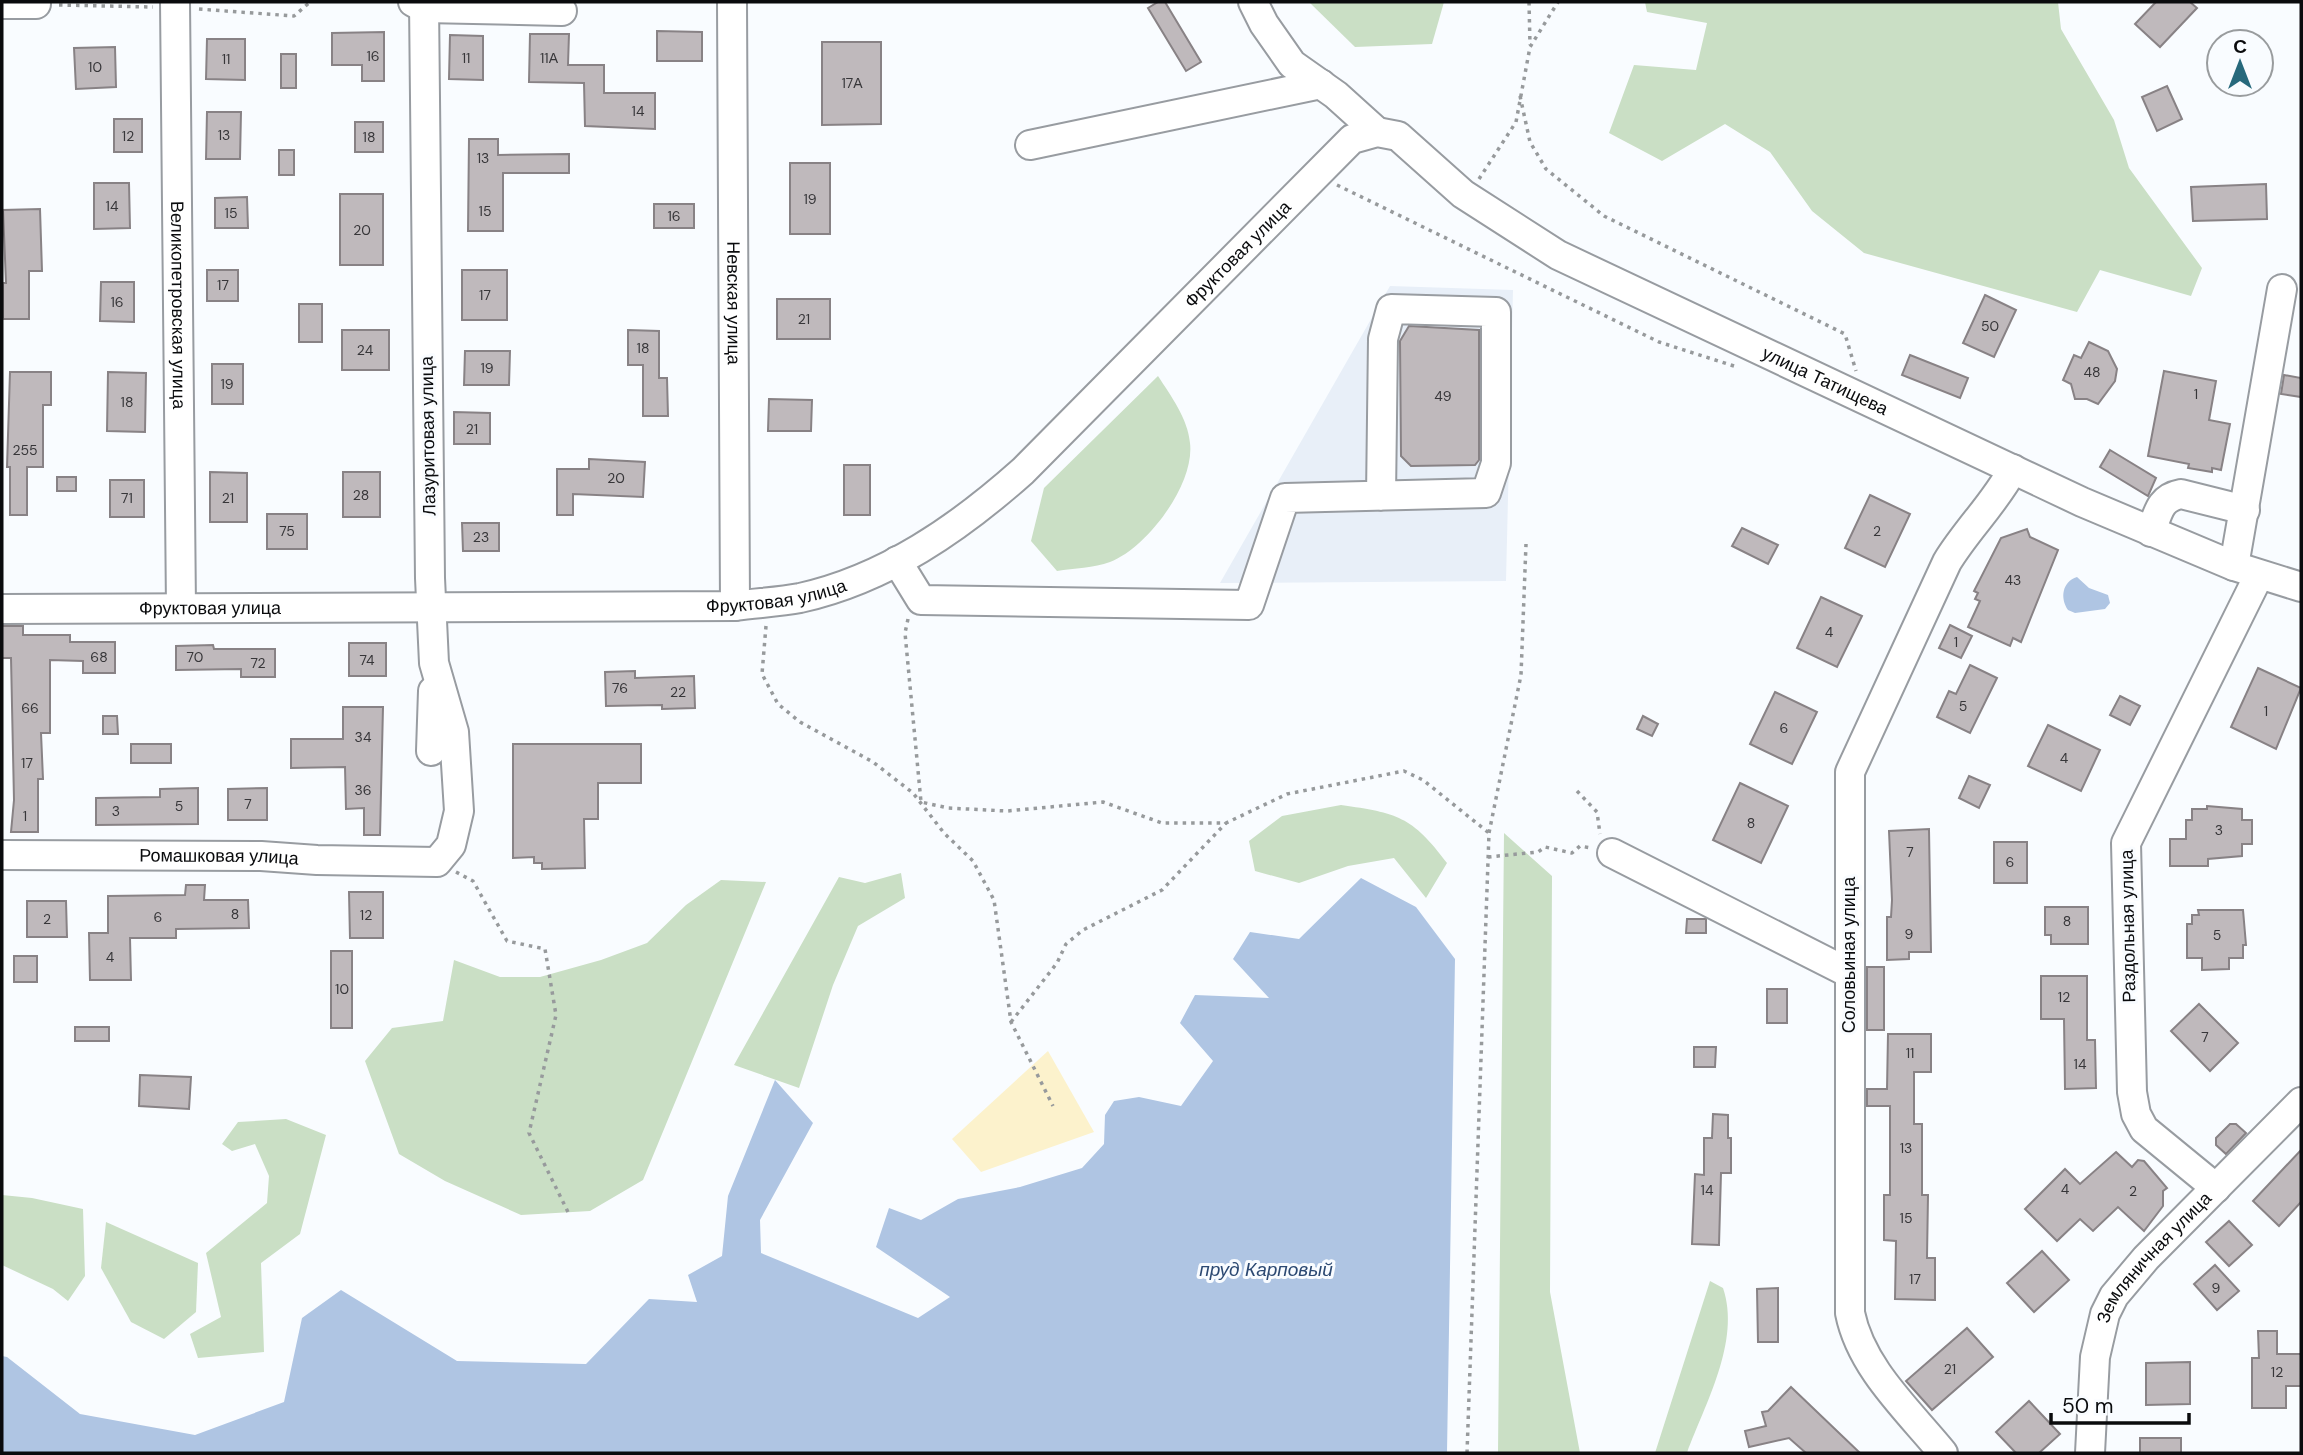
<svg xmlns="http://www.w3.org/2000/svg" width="2303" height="1455" font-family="'DM Sans',sans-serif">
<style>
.built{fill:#e8eff8}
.green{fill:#cadfc5}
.sand{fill:#fcf2cc}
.water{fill:#afc5e3}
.building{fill:#bfb9bc;stroke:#888285;stroke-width:2}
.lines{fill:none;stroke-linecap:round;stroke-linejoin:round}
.minor-casing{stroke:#989ca1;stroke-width:32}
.path{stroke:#979a9c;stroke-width:3.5;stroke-dasharray:3.5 5;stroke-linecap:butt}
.minor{stroke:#fff;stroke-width:28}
.labels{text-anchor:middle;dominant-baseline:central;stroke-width:6;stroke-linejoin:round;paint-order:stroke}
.number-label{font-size:14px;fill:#373639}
.street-label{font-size:18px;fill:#0a0b0d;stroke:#f9fcff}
.water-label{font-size:19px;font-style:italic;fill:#2c4972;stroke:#f9fcff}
</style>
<rect width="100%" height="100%" fill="#f9fcff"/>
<!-- built -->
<polygon class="built" points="1390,286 1513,290 1506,581 1220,583"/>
<!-- green -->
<g class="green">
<polygon points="1309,2 1444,2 1432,44 1355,47"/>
<polygon points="1645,2 2058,2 2061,29 2114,120 2129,168 2202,268 2191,296 2100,270 2077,312 1864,253 1812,211 1770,152 1725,124 1662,161 1609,133 1634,65 1696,70 1707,23 1647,12"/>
<path d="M1158 376C1171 396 1188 419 1190 443 1195 484 1147 548 1110 562 1094 568 1074 568 1057 571L1031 541 1044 488Z"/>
<path d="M1341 805C1397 813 1412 816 1447 863L1426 898 1394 858 1348 866 1299 883 1255 871 1249 841 1282 816Z"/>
<polygon points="1504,833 1552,876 1550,1292 1580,1453 1498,1453"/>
<polygon points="901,873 905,898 858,926 833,985 799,1088 734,1065 839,877 865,883"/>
<polygon points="721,880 766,882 643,1180 590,1211 521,1215 445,1181 399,1154 365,1061 392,1028 443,1021 454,960 500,977 540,977 601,960 647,943 686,905"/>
<polygon points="286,1119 326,1135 300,1234 261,1263 264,1352 198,1358 190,1334 221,1317 206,1253 267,1203 269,1176 255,1144 232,1151 222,1144 238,1122"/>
<polygon points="2,1195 32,1198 83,1209 85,1276 68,1301 53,1289 2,1265"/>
<polygon points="106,1222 198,1263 196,1312 164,1339 131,1322 101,1268"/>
<path d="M1710 1281 1723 1288C1741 1341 1705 1404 1687 1453H1655Z"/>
</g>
<!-- sand -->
<polygon class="sand" points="1048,1051 1094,1132 981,1172 952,1139"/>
<!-- water -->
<g class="water">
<path d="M2077 577 2089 588 2108 595 2110 603 2105 609 2075 613 2068 610C2060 598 2062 582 2077 577Z"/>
<polygon points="1361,878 1416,907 1455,959 1447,1453 2,1453 2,1356 7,1357 80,1414 195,1435 284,1402 302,1318 341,1290 457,1361 586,1364 649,1299 697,1302 688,1275 722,1256 728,1196 775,1080 813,1123 760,1220 761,1253 918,1318 950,1297 876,1247 889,1208 921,1220 958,1199 1020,1187 1082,1168 1104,1144 1105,1115 1114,1101 1139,1097 1181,1106 1213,1061 1180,1023 1195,995 1269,998 1233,959 1250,932 1299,939"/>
</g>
<!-- building -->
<g class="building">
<polygon points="1158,2 1165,2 1201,62 1186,71 1148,8"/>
<polygon points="2156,2 2190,2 2197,8 2160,47 2135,24"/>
<polygon points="657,31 702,32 702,61 657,61"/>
<polygon points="384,32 384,81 362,81 362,65 332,65 332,33"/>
<polygon points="530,34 569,34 568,65 604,65 604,93 655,93 655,129 585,126 584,83 529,82"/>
<polygon points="450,35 483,36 483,80 449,79"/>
<polygon points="207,39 245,39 245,80 206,79"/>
<polygon points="822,42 881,42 881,124 822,125"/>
<polygon points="115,47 116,87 76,89 74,48"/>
<rect x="281" y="54" width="15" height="34"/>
<polygon points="2167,86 2182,119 2157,131 2142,97"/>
<polygon points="207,112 241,112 240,159 206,159"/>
<rect x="114" y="119" width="28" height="33"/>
<rect x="355" y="122" width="28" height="30"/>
<polygon points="469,139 498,139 498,155 569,154 569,173 503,173 503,231 468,231"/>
<rect x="279" y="150" width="15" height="25"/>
<rect x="790" y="163" width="40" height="71"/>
<polygon points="94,183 129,183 130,228 94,229"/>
<polygon points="2266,184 2267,219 2193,221 2191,187"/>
<rect x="340" y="194" width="43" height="71"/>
<polygon points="247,197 248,228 215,228 215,198"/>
<rect x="654" y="204" width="40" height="24"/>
<polygon points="40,209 42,271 29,271 29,319 3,319 3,283 6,283 3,210"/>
<rect x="207" y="270" width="31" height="31"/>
<rect x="462" y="270" width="45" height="50"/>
<polygon points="101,282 134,282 134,322 100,321"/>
<polygon points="1985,295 2016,310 1994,357 1963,343"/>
<rect x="777" y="299" width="53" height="40"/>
<rect x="299" y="304" width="23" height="38"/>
<polygon points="1409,326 1479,330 1479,460 1475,465 1411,466 1401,456 1400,341"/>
<rect x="342" y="330" width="47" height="40"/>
<polygon points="628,330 659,331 659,378 667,378 668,416 643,416 643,365 628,365"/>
<polygon points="2089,342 2108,351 2117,369 2115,381 2098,404 2087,399 2075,399 2071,384 2063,380 2074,355 2081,358"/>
<polygon points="465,351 510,351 509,385 464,385"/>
<polygon points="1910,355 1968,378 1960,398 1902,375"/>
<rect x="212" y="364" width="31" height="40"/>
<polygon points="2164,371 2216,381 2209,420 2230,424 2221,470 2212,468 2212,472 2188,468 2189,464 2148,456"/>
<polygon points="10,372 51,372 51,405 43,405 43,467 27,467 27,515 10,515 10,467 7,467"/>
<polygon points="108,372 146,373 145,432 107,431"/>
<polygon points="2284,375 2301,378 2301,397 2281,394"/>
<polygon points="769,399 812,400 811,431 768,431"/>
<polygon points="454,412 490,413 490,444 454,444"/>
<polygon points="2110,450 2156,478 2148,496 2100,467"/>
<polygon points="589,459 645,462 643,497 573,494 573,515 557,515 557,469 589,469"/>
<rect x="844" y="465" width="26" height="50"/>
<polygon points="210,472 247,473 247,522 210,522"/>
<rect x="343" y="472" width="37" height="45"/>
<rect x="57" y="477" width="19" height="14"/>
<rect x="110" y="480" width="34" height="37"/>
<polygon points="1870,495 1910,514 1885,567 1845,548"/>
<rect x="267" y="514" width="40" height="35"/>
<polygon points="462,523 499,523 499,551 463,551"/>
<polygon points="1742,528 1778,545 1768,564 1732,546"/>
<polygon points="2027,529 2030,537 2058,550 2021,642 2013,638 2010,646 1968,627 1980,601 1975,599 1978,593 1974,591 2001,538"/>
<polygon points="1821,597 1862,616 1837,667 1797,648"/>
<polygon points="1950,625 1972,636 1961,658 1939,648"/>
<polygon points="2,626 23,626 23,635 70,635 70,642 115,642 115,673 83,673 83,661 50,660 50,733 41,733 43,779 38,779 38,832 11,832 14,800 11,658 2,658"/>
<rect x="349" y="643" width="37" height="33"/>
<polygon points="213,645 214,649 275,649 275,677 241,677 241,669 176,670 176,646"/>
<polygon points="1970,665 1997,678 1970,733 1937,717 1949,691 1956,694"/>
<polygon points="2258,668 2301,688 2276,749 2231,727"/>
<polygon points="635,671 635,678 694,676 695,708 662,709 662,705 606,706 605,672"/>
<polygon points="1775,692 1817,712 1792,764 1750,744"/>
<polygon points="2120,696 2140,706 2130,725 2110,715"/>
<polygon points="343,707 383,707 380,835 364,835 364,808 346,809 345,767 291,768 291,739 343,739"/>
<polygon points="103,716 117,716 118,734 103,734"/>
<polygon points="1643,716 1658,724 1652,736 1637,729"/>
<polygon points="2048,725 2100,750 2081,791 2028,766"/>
<rect x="131" y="744" width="40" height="19"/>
<polygon points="513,744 641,744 641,783 598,783 598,819 584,819 585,868 542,869 542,863 534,863 534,857 513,858"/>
<polygon points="1969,776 1990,785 1979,808 1959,798"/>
<polygon points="1740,783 1788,806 1761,863 1713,840"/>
<polygon points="198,788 198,824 96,825 96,798 160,797 160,789"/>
<polygon points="267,788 267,820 228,820 228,789"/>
<polygon points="2207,806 2242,809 2242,820 2252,820 2252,844 2242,844 2242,856 2208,859 2208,866 2170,866 2170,839 2186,839 2186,820 2192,820 2192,809 2207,809"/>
<polygon points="1929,829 1931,952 1909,952 1909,959 1887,960 1887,917 1891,917 1892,900 1889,831"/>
<rect x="1994" y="842" width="33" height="41"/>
<polygon points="186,885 205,885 204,900 248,900 249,928 176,929 176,938 130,938 131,980 90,980 89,933 108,933 108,896 185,895"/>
<polygon points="349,892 383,892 383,938 350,938"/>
<polygon points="27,901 66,901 67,937 27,937"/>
<polygon points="2045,907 2088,907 2088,944 2051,944 2051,935 2045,935"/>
<polygon points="2198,910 2243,910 2246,945 2243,945 2243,958 2229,958 2229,969 2202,970 2202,958 2187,958 2187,924 2192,924 2192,915 2199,915"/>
<polygon points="1687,919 1706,919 1706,933 1686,933"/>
<rect x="331" y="951" width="21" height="77"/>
<rect x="14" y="956" width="23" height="26"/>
<rect x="1867" y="967" width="17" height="63"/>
<polygon points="2041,976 2087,976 2087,1040 2095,1040 2096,1088 2065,1089 2064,1019 2041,1019"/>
<rect x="1767" y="989" width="20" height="34"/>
<polygon points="2199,1004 2238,1043 2210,1071 2171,1031"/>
<rect x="75" y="1027" width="34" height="14"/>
<polygon points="1888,1034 1931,1034 1931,1072 1914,1072 1914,1124 1922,1124 1922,1195 1928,1195 1927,1258 1935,1258 1935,1300 1895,1299 1896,1241 1884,1240 1884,1195 1890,1195 1890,1106 1867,1106 1867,1089 1887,1089"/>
<polygon points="1694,1047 1716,1047 1715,1067 1694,1067"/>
<polygon points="140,1075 191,1077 189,1109 139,1106"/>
<polygon points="1713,1114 1728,1115 1728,1138 1731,1138 1731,1173 1721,1173 1719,1245 1692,1244 1695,1174 1704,1175 1704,1138 1712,1138"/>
<polygon points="2230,1124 2236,1124 2246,1133 2226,1154 2216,1145 2216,1138"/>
<polygon points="2301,1150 2301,1202 2279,1226 2253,1201"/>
<polygon points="2116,1152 2132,1167 2138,1160 2144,1161 2167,1188 2163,1191 2163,1206 2144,1231 2118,1207 2093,1231 2080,1219 2057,1241 2025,1209 2065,1169 2080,1184"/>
<polygon points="2229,1221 2252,1245 2229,1266 2206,1242"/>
<polygon points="2042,1251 2069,1280 2034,1312 2007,1283"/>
<polygon points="2215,1265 2239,1291 2217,1310 2194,1284"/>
<polygon points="1778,1288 1778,1342 1758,1342 1757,1289"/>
<polygon points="1967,1328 1993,1357 1932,1410 1906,1381"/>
<polygon points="2258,1331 2277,1331 2277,1354 2301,1354 2301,1386 2286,1386 2286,1408 2252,1408 2252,1358 2259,1358"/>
<polygon points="2190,1362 2190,1404 2146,1405 2146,1363"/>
<polygon points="1791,1387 1860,1453 1806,1453 1789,1438 1749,1447 1745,1431 1766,1426 1762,1412 1768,1411"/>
<polygon points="2029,1401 2060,1434 2039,1453 2016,1453 1996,1432"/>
<rect x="2140" y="1438" width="41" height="15"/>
</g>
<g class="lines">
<!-- minor casing -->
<g class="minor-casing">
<g id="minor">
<path id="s1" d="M175 2 181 608"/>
<polyline points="413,2 424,8 562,11"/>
<path id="s2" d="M732 2 735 606"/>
<polyline points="1253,2 1264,24 1292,64 1336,95 1377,132"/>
<polyline points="2,4 36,4"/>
<polyline points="1030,145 1321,84"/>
<path d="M2151 532C2158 514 2159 498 2181 494L2245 510"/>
<polyline points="897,561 921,600 1249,605 1285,498 1486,493 1496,463 1496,312 1391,309 1383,339 1381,496"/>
<polyline points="2234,566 2282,289"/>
<path id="s3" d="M2 609 735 606C756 603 779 602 800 598 886 579 959 528 1023 471L1352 139 1377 132 1398 136 1463 194 1558 255 2082 502 2234 566 2301 587"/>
<polyline points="431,751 433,691"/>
<polyline points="1612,853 1849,973"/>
<path id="s4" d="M2 855 261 856 317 860 437 862 451 845 459 811 454 732 434 663 430 578 424 2"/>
<polyline points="2216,1188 2144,1129 2136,1114 2132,1092 2126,843 2259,575"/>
<path d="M1943 1453C1908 1410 1861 1368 1850 1313V772L1947 562C1967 529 1995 503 2013 469"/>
<path id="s5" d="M2090 1453 2095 1357 2105 1314 2114 1296 2146 1258 2301 1102"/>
</g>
</g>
<!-- path -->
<g class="path">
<polyline points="1529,2 1530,45"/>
<polyline points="59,5 153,7"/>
<polyline points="199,9 294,16 310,2"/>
<polyline points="1520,96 1530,142 1546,169 1604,216 1845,334 1856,371"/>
<polyline points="1479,179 1516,122 1530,47 1558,2"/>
<polyline points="1337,185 1659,342 1737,367"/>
<polyline points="908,619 905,633 921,802 948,808 1007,811 1103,802 1162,823 1226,823 1287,794 1404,771 1423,780 1489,833"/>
<polyline points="766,626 762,674 778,704 800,722 873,762 913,793 944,833 973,861 994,900 1011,1022 1053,1106"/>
<polyline points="1577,791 1597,812 1600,834"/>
<polyline points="1488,857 1538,852 1545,847 1572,853 1580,846 1591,848"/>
<polyline points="456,872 473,881 507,941 545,949 556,1015 529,1133 568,1212"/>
<polyline points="1011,1022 1057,963 1066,944 1083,930 1162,890 1226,823"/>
<polyline points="1467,1453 1489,833 1521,675 1526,544"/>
</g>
<!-- minor -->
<use href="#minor" class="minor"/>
</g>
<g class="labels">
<!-- number labels -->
<g class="number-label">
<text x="373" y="56">16</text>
<text x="466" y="58">11</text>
<text x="549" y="58">11А</text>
<text x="226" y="59">11</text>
<text x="95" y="67">10</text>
<text x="852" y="83">17А</text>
<text x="638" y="111">14</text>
<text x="224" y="135">13</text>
<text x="128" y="136">12</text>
<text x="369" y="137">18</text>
<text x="483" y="158">13</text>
<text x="810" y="199">19</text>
<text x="112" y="206">14</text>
<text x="485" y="211">15</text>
<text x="231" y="213">15</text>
<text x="674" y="216">16</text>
<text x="362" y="230">20</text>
<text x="223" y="285">17</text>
<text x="485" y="295">17</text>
<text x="117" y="302">16</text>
<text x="804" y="319">21</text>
<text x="1990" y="326">50</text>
<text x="643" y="348">18</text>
<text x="365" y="350">24</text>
<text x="487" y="368">19</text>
<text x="2092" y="372">48</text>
<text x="227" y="384">19</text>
<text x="2196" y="394">1</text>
<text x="1443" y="396">49</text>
<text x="127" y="402">18</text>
<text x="472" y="429">21</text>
<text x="25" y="450">255</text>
<text x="616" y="478">20</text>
<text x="361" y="495">28</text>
<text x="127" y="498">71</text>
<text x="228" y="498">21</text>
<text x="287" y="531">75</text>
<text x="1877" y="531">2</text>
<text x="481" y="537">23</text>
<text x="2013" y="580">43</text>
<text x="1829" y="632">4</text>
<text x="1956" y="642">1</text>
<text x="99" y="657">68</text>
<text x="195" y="657">70</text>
<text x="367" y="660">74</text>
<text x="258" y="663">72</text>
<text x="620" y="688">76</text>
<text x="678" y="692">22</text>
<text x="1963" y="706">5</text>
<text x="30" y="708">66</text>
<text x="2266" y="711">1</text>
<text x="1784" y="728">6</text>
<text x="363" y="737">34</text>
<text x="2064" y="758">4</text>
<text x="27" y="763">17</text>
<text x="363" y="790">36</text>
<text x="248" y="804">7</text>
<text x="179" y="806">5</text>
<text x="116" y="811">3</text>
<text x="25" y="816">1</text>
<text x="1751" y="823">8</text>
<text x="2219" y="830">3</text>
<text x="1910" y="852">7</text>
<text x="2010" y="862">6</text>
<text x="235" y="914">8</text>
<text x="366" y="915">12</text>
<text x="158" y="917">6</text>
<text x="47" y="919">2</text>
<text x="2067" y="921">8</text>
<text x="1909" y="934">9</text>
<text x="2217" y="935">5</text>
<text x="110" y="957">4</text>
<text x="342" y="989">10</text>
<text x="2064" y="997">12</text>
<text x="2205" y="1037">7</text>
<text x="1910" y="1053">11</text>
<text x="2080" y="1064">14</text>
<text x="1906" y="1148">13</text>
<text x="2065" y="1189">4</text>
<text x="1707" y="1190">14</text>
<text x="2133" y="1191">2</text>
<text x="1906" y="1218">15</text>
<text x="1915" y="1279">17</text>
<text x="2216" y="1288">9</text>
<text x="1950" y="1369">21</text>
<text x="2277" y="1372">12</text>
</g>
<!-- street labels -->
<g class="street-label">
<text stroke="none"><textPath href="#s3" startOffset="1363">Фруктовая улица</textPath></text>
<text stroke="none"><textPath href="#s2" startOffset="301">Невская улица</textPath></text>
<text stroke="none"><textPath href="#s1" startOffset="303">Великопетровская улица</textPath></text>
<text stroke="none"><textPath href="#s3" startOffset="2068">улица Татищева</textPath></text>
<text transform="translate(428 436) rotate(-91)">Лазуритовая улица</text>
<text stroke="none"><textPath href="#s3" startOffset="775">Фруктовая улица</textPath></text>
<text stroke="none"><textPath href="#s3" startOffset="208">Фруктовая улица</textPath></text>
<text stroke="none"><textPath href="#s4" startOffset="217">Ромашковая улица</textPath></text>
<text transform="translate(2128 926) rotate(-91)">Раздольная улица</text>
<text transform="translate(1849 955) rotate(-90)">Соловьиная улица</text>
<text stroke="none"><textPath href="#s5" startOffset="215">Земляничная улица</textPath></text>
</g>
<!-- water labels -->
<g class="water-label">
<text x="1266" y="1269">пруд Карповый</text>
</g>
</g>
<!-- border -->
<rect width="2303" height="1455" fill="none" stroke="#0a0b0d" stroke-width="7"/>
<!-- north arrow -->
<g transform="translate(2240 63)"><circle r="33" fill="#f9fcff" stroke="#999c9e" stroke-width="2"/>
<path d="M0-5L12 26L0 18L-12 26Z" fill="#27697c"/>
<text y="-10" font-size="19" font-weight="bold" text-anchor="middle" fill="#0a0b0d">С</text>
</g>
<!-- scale -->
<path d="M2051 1413v10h138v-10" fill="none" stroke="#0a0b0d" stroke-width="3.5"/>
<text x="2062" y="1413" font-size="21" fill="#0a0b0d" stroke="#f9fcff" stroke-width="5" paint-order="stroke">50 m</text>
</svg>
